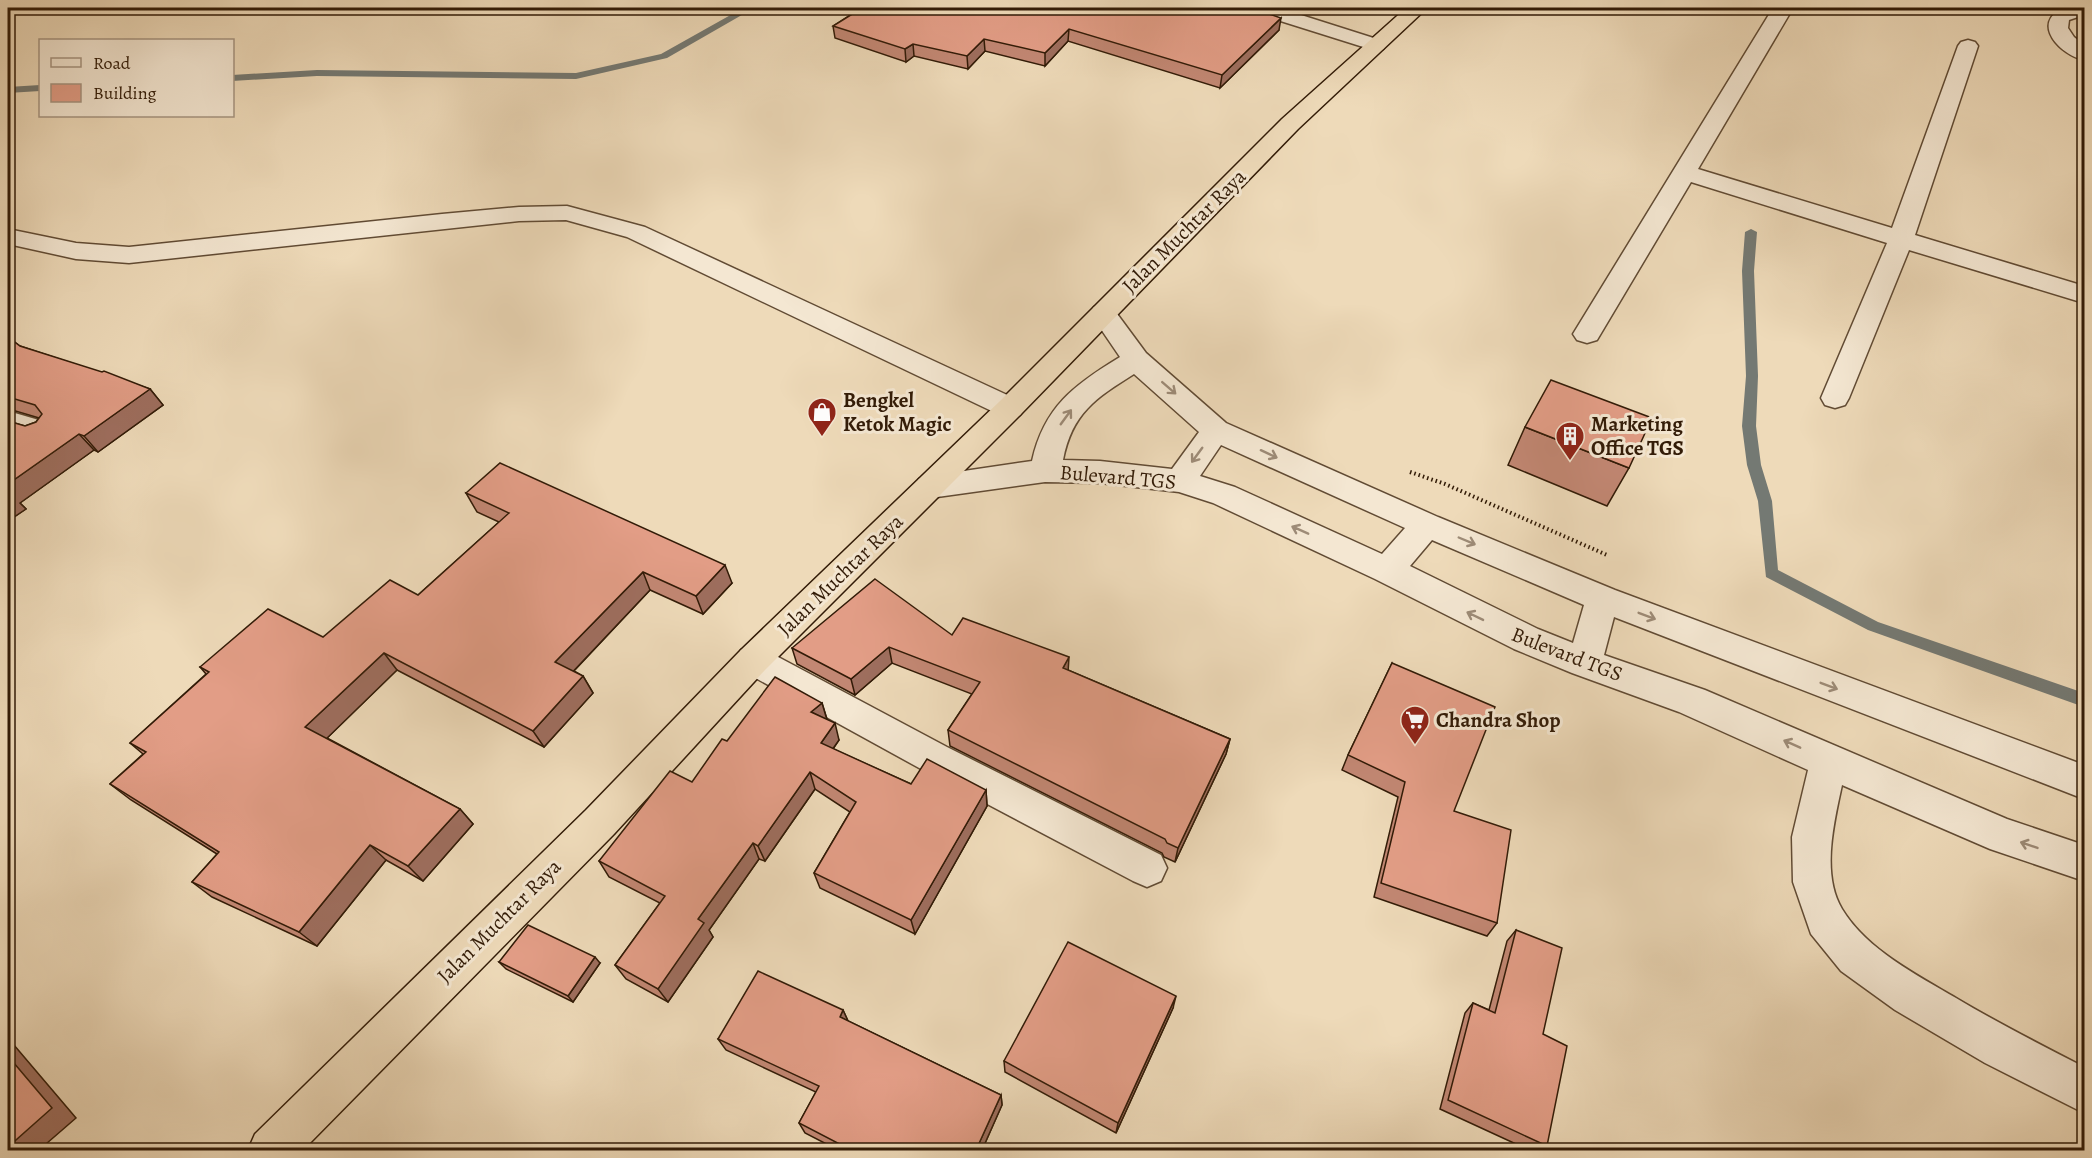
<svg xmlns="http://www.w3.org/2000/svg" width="2092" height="1158" font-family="Alegreya,serif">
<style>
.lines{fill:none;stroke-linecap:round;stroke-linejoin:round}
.stream{fill:#747973;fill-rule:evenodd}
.minor-casing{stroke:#614b34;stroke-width:3}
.trunk-casing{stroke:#321b07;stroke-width:3}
.path{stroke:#321b07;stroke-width:4;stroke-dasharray:1.5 3;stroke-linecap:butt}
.minor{fill:#f4e7d2;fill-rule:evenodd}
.trunk{fill:#eedab9;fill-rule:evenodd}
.wall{fill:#c28773;stroke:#321b07;stroke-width:1.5}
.shaded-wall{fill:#9e6e5e;stroke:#321b07;stroke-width:1.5}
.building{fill:#e29d86;stroke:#321b07;stroke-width:1.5}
.oneway{stroke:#9d8b77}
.labels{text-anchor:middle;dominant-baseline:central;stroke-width:6;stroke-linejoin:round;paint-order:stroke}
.street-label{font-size:21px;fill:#321b07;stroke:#f4e7d2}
.poi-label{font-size:21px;font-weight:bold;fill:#321b07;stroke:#f4e7d2;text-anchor:start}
</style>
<rect width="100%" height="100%" fill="#eedab9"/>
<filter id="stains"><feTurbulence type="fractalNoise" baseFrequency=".00333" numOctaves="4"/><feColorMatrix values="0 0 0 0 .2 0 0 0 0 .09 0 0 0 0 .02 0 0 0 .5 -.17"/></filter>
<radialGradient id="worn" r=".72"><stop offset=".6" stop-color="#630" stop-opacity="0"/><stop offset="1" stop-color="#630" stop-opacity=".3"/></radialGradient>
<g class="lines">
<!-- stream -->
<g class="stream">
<polygon points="743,8 754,8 667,58 576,79 317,76 232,81 232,75 317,70 576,73 661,54"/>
<polygon points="40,85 40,91 8,93 8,87"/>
<polygon points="1751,229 1757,232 1754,271 1758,376 1756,426 1761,465 1772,501 1778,570 1878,622 2084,693 2084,707 1868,630 1766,577 1758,501 1747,465 1742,426 1746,376 1742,271 1745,232"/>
</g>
<!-- minor casing -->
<g class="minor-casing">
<g id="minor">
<polygon points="1205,8 1279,8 1383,41 1386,45 1383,49 1376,51 1271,18 1215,14 1208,12"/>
<polygon points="1773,8 1793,8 1698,169 1892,228 1958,46 1961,42 1968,40 1975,42 1978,46 1915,235 2084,286 2084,303 1909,250 1849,398 1845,405 1835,408 1825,405 1821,398 1887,243 1691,182 1597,340 1587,343 1577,340 1573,334"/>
<path d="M2063 8H2084V15L2069 20 2068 28 2074 37 2084 45V60C2061 55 2030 24 2063 8Z"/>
<polygon points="567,206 645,227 1020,401 1025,408 1020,415 1010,418 1000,415 627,237 566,220 519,221 129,263 76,259 8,244 8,229 76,243 129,247 442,214 519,207"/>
<path d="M1103 305 1112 307 1146 353 1226 423 1438 517 1615 590 2084 765V799L1614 617 1604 655 1705 690 2007 819 2084 845V881L1990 849 1842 785C1834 822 1821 874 1842 909 1867 950 1917 975 1956 998 1998 1023 2041 1045 2084 1067V1113L1985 1063 1895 1010 1841 971 1811 934 1793 882 1792 837 1808 770 1679 712 1572 673 1514 649 1375 579 1213 503 1179 492 1100 483 1045 482 930 498 919 495 915 487 919 479 930 476 1032 461C1044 407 1074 385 1120 357L1090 313 1094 307ZM1134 374 1199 432 1172 469 1100 461 1063 460C1072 413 1096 398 1134 374ZM1221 445 1405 528 1382 554 1235 487 1200 476ZM1432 540 1584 605 1573 643 1538 629 1410 566Z"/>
<polygon points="8,411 49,423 54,430 49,437 39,440 8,431"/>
<polygon points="753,646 765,650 947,747 1161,855 1167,868 1161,881 1147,887 1133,881 921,769 741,670 736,660 741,650"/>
</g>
</g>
<!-- trunk casing -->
<g class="trunk-casing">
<polygon id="trunk" points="1406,8 1427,8 1298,129 1020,415 765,670 614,834 303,1150 248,1150 255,1134 586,810 741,650 1000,401 1282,119"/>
</g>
<!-- path -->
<polyline class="path" points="1410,472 1445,484 1607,555"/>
<!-- minor -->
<use href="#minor" class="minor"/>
<!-- trunk -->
<use href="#trunk" class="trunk"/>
</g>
<!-- wall -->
<g class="wall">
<polygon points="834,8 1263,8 1274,16 1279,30 1220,88 1068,41 1045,66 985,51 968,69 914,56 906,62 835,38 833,26 852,14"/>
<polygon points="8,337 20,346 150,389 163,405 98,452 94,450 20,503 26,509 8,521 8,421 25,426 36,422 39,418 9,409 8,410"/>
<polygon points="1525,427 1629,468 1607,506 1508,465"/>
<polygon points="466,493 732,583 703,614 650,590 574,671 583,676 593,693 544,747 397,670 327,738 460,809 473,824 423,881 386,860 317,946 212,897 192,882 217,854 131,800 110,784 143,754 130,743 206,674 200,667 323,637 418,595 499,522 477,512"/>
<polygon points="952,635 1068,670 1230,739 1226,754 1175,862 1164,857 1162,853 950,746 948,730 972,694 892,663 855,695 797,664 792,648"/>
<polygon points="1392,663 1454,811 1497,923 1487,936 1374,897 1398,797 1342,770 1348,755"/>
<polygon points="822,703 827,719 839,740 833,749 911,784 986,790 987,806 915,934 820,888 814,873 850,812 815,789 765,861 759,859 709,930 713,937 668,1002 626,979 615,965 660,903 609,877 599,861 692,782"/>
<polygon points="1516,930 1543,1034 1547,1146 1541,1150 1529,1150 1440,1109 1465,1013 1473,1003 1489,1010 1507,941"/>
<polygon points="499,962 600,963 573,1002 506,969"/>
<polygon points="1173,1008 1116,1133 1005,1072 1004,1061"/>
<polygon points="843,1010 848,1021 1001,1095 1002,1105 982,1150 838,1150 805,1133 799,1123 816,1092 726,1050 718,1039"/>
</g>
<!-- shaded-wall -->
<g class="shaded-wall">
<polygon points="1275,9 1273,21 1269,14"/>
<polygon points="1281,18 1279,30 1220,88 1222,75"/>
<polygon points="1069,29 1068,41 1045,66 1045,53"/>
<polygon points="984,39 985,51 968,69 967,56"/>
<polygon points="913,44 914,56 906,62 905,49"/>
<polygon points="150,389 163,405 98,452 84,436"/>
<polygon points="79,434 94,450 20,503 26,509 8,521 8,484"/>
<polygon points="725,565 732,583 703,614 696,596"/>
<polygon points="643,572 650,590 565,680 555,662"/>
<polygon points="889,647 892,663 855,695 851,679"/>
<polygon points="384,653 397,670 321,744 305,727"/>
<polygon points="1069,657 1068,673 1063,668"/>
<polygon points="583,676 593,693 544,747 533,731"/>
<polygon points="822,703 827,720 811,712"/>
<polygon points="835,723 839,740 825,760 821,743"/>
<polygon points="1230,739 1226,754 1175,862 1178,848"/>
<polygon points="810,772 815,789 765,861 758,846"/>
<polygon points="986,790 987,806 915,934 911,920"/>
<polygon points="460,809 473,824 423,881 408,866"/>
<polygon points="753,843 759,859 709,930 713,937 668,1002 658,989 698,919"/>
<polygon points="370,845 386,860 317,946 299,932"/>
<polygon points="595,957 600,963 573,1002 568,996"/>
<polygon points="1176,996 1173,1008 1116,1133 1118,1123"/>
<polygon points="843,1010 848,1021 840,1017"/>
<polygon points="8,1038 76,1118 39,1150 8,1150"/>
<polygon points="1001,1095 1002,1105 982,1150 976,1150"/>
</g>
<!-- building -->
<g class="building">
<polygon points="862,8 1263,8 1275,9 1269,14 1281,18 1222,75 1069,29 1045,53 984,39 967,56 913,44 905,49 833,26"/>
<polygon points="8,337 20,346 102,372 104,371 150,389 84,436 79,434 8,484 8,421 25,426 36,422 42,414 35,405 8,397"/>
<polygon points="1551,380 1652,418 1629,468 1525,427"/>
<polygon points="500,463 725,565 696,596 643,572 555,662 583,676 533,731 384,653 305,727 460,809 408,866 370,845 299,932 192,882 219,852 110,784 146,752 130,743 209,672 200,667 268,609 323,637 390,580 418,595 509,513 466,493"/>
<polygon points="875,579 952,635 963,618 1069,657 1063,668 1230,739 1178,848 1167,843 1165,839 948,730 980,682 889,647 851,679 792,648"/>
<polygon points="1392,663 1495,707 1454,811 1511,830 1497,923 1381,883 1405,782 1348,755"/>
<polygon points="775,677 822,703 811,712 835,723 821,743 911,784 927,759 986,790 911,920 814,873 856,802 810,772 758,846 753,843 698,919 704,923 658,989 615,965 665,896 599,861 670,771 692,782 722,739 727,741"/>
<polygon points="528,925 595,957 568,996 499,962"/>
<polygon points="1516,930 1562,948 1543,1034 1567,1046 1547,1146 1448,1100 1473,1003 1495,1013"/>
<polygon points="1068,942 1176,996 1118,1123 1004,1061"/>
<polygon points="758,971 843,1010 840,1017 1001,1095 976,1150 851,1150 799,1123 819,1086 718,1039"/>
<polygon points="8,1056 52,1108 8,1147"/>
</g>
<!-- one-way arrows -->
<defs><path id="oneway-shaft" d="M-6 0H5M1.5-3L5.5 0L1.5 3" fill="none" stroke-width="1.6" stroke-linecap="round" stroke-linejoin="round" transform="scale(1.5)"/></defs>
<g class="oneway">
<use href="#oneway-shaft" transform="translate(1169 388) rotate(41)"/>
<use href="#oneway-shaft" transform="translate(1066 417) rotate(-54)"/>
<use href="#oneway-shaft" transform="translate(1269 454) rotate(25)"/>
<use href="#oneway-shaft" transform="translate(1197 455) rotate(126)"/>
<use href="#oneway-shaft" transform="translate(1300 530) rotate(-156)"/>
<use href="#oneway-shaft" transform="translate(1467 541) rotate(23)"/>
<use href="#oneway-shaft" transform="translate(1475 616) rotate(-154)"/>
<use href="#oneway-shaft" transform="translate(1647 616) rotate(21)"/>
<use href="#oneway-shaft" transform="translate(1829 686) rotate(21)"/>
<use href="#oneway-shaft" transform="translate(1792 744) rotate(-156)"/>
<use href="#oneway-shaft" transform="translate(2029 845) rotate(-161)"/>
</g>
<!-- icons -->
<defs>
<g id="shop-pin" transform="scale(1.5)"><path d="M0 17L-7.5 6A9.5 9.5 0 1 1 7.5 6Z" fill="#8f2418" stroke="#f4e7d2"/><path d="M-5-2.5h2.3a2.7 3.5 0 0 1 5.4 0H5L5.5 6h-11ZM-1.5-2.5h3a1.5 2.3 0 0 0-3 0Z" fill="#fff"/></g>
<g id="building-pin" transform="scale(1.5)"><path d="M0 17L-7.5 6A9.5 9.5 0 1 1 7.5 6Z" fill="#8f2418" stroke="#f4e7d2"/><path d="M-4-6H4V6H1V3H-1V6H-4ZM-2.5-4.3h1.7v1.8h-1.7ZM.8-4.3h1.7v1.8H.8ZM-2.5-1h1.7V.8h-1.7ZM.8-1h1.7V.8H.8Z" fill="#fff"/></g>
<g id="supermarket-pin" transform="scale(1.5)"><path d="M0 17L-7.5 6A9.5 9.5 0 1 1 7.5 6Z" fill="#8f2418" stroke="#f4e7d2"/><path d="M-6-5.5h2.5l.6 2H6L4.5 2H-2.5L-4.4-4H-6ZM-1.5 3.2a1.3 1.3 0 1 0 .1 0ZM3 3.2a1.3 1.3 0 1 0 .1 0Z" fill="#fff"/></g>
</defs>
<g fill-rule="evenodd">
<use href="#shop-pin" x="822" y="412"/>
<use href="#building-pin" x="1570" y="436"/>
<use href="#supermarket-pin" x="1415" y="720"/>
</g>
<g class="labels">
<!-- street labels -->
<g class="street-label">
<text transform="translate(1184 231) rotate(-45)">Jalan Muchtar Raya</text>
<text transform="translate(1118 477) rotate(5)">Bulevard TGS</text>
<text transform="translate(840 575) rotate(-44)">Jalan Muchtar Raya</text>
<text transform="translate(1567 654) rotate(21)">Bulevard TGS</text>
<text transform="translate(499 921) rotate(-45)">Jalan Muchtar Raya</text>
</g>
<!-- poi labels -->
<g class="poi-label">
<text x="843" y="400">Bengkel<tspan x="843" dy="24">Ketok Magic</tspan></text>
<text x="1591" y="424">Marketing<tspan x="1591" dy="24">Office TGS</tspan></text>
<text x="1436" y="720">Chandra Shop</text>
</g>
</g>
<!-- margin -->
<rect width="2092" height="1158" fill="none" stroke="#eedab9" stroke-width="30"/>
<rect x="9" y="9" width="2074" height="1140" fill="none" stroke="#321b07" stroke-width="3"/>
<rect x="15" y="15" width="2062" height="1128" fill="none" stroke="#321b07" stroke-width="1.5"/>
<!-- legend -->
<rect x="39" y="39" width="195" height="78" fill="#f4e7d2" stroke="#a69581" stroke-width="1.5"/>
<rect x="51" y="58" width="30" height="9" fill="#f4e7d2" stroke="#a69581" stroke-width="1.5"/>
<text x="93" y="69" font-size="18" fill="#321b07">Road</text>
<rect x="51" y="84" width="30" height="18" fill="#e29d86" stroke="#a69581" stroke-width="1.5"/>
<text x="93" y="99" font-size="18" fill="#321b07">Building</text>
<rect width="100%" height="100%" filter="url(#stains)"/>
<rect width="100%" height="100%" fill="url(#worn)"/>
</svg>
